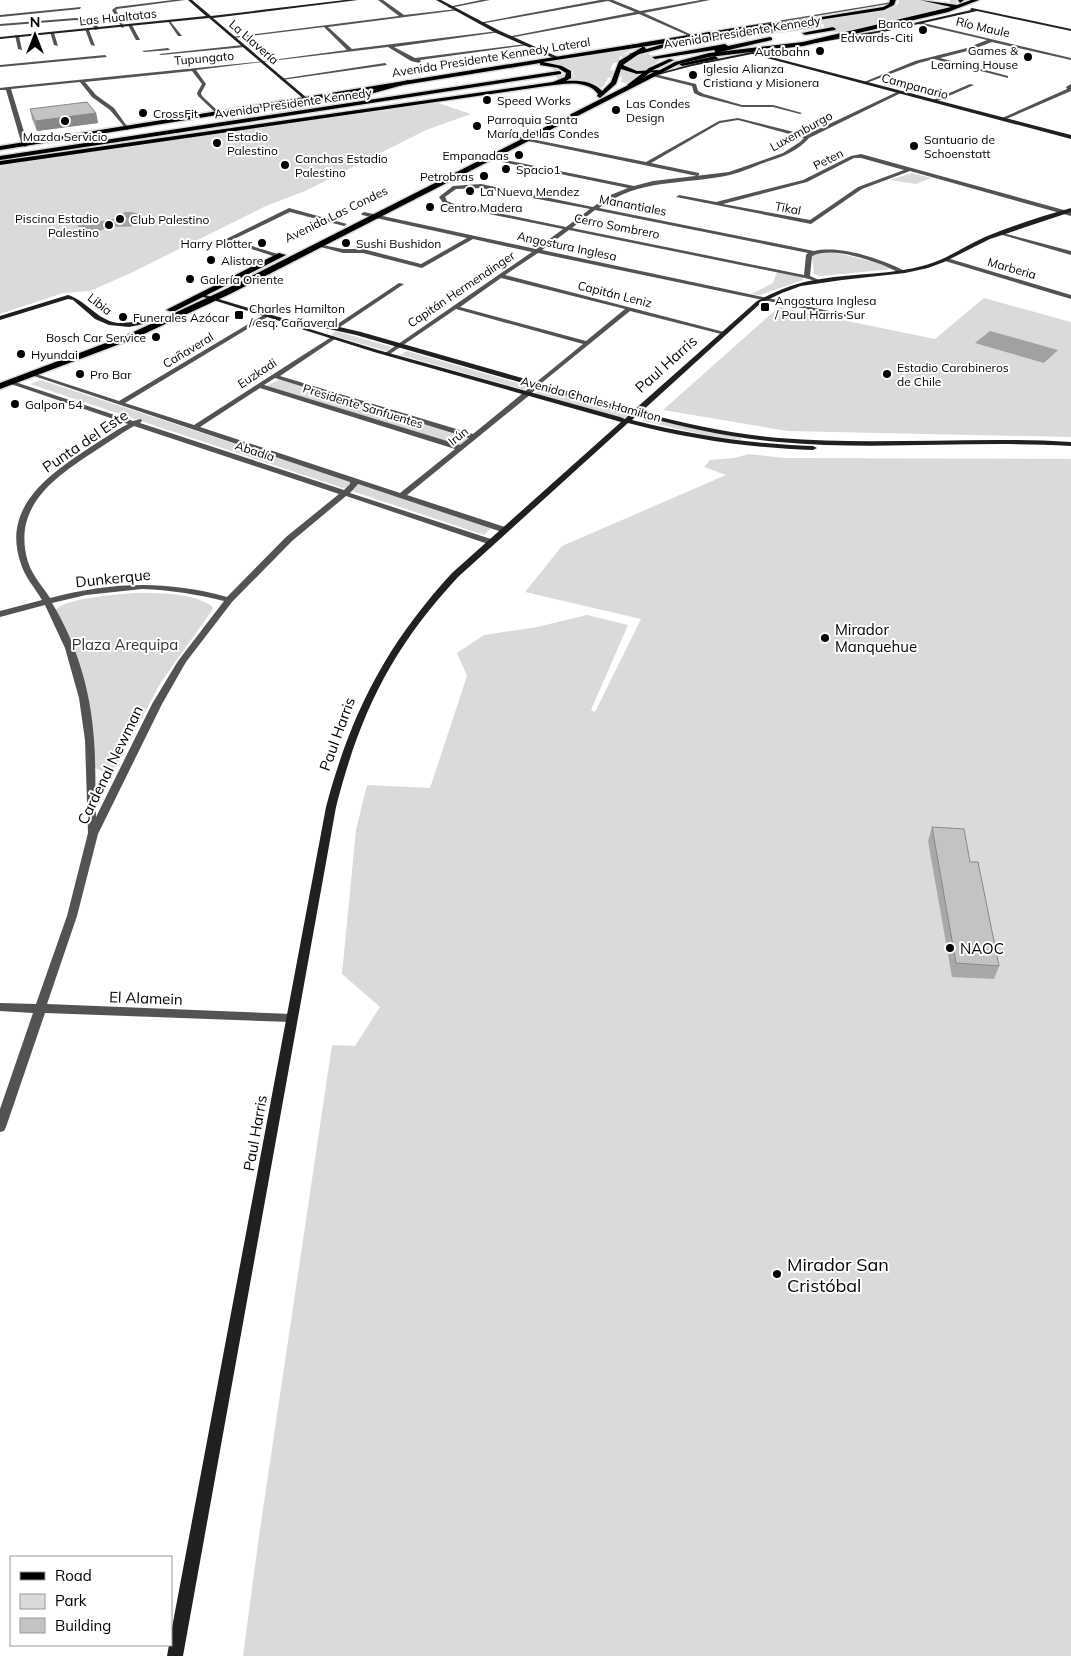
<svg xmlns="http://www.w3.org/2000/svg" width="1071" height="1656" font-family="Mulish,sans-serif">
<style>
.green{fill:#dadada}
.water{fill:#a1a1a1}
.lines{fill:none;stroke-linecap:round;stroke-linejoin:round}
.highway-tunnel{stroke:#d9d9d9;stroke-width:7;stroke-dasharray:7 3;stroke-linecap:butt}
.primary-casing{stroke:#dbdbdb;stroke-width:3}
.highway-casing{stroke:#dbdbdb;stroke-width:3}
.street{fill:#535353;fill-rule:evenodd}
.secondary{fill:#202020;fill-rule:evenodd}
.primary{fill:#000;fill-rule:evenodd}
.highway{fill:#000;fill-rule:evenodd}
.wall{fill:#a8a8a8}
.shaded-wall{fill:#888}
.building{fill:#c3c3c3;stroke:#888}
.poi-dot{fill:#000;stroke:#fff;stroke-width:2}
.labels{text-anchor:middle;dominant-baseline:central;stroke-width:4;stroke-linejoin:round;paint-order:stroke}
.far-street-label{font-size:12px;fill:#000;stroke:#fff}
.far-poi-label{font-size:12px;fill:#000;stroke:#fff;text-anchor:start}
.street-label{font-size:15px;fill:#000;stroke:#fff}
.poi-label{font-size:15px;fill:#000;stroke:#fff;text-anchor:start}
.park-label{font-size:15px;fill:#313131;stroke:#fff}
.near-poi-label{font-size:18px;fill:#000;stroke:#fff;text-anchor:start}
</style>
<rect width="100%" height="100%" fill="#fff"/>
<!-- green -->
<g class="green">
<polygon points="899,0 916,0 953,7 934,13 839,32 820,23 672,42 858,15 886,10 898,4"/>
<path d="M758 34 648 52 647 53 660 60 627 83 621 82C622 76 623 69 627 64 644 42 730 37 758 34Z"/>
<path d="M636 48C628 52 616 57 612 66 608 75 609 81 601 88L592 84 569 80 575 77 572 70 541 63Z"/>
<polygon points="435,102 471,114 426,130 305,191 266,206 131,273 90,291 63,293 0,314 0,163"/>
<polygon points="912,173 931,178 916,184 890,180"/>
<polygon points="828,251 892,266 893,269 820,276 814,274 812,255"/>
<polygon points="777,272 802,277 803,280 760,295 751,294 773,283"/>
<polygon points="984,298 1071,322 1071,437 787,431 663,410 779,307 935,339"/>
<polygon points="336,331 392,347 386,351 331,335"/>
<polygon points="407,351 528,386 524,390 400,355"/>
<polygon points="280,379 471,437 459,446 266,386"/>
<polygon points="41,380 491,528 484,535 30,384"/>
<polygon points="540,389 632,414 626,419 534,394"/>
<polygon points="645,418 741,438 741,440 705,435 643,421"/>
<polygon points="749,454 785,458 1071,459 1071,1656 243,1656 259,1536 332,1045 355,1046 380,1007 342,974 356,830 367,785 430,788 467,676 457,653 484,635 537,627 587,615 628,625 591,710 595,712 641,619 525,592 562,546 726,475 704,467 710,460 734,458"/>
<path d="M135 593C161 593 189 592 212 606L213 609 161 682 117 765C111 772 101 773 94 767L91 733 56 610C64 598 120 594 135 593Z"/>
</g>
<!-- water -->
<g class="water">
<path d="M125 212H131L140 214 145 223C124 232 107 219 93 238H77L81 231 77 225 113 219Z"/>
<polygon points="990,331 1058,350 1044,363 975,343"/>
</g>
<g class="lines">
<!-- highway-tunnel -->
<g class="highway-tunnel">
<polyline points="814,26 832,25"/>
<polyline points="833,29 903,16 960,1"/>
<polyline points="553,69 649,54"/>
<polyline points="557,78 637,72 682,64"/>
</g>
<!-- primary casing -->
<g class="primary-casing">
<g id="primary">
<path d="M890 0H896L894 5 884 10 543 62 562 66 571 71V78L566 81C578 80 593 81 602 91L611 82 619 61 644 46 646 49 623 65 637 71 660 70 675 62 709 53 803 42 951 7 920 0 957 5 971 0H979L948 12 803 46 709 57 679 64 230 294 133 339 0 389V383L127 335 224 290 654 72 637 74 621 69 616 84 600 98 597 96 598 94C587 79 563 84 546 86L0 165V161L553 82 565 77 566 73 558 68 540 65V63L0 150V146L741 27 815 18 883 7 889 4Z"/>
<polygon points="279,253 286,255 173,312 166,310"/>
</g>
</g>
<!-- highway casing -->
<g class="highway-casing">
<g id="highway">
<polygon points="958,0 964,0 960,3"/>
<polygon points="814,24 816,25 816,27 674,45 632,56 629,54 674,41"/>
<polygon points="833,27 836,29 835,30 805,35 802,33"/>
<polygon points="770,37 772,38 772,40 716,53 714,50 655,59 652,57 725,44 728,46"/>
<polygon points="715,56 718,58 717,59 682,66 679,64"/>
<polygon points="669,59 674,60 653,70 633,86 627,85 649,68"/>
<polygon points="559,71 561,72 561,74 0,160 0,156"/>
<polygon points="408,80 411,82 410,83 352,99 348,97"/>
</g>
</g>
<!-- street -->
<g class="street">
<polygon points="173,0 185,0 117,9 116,10 124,27 122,28 112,10 116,7"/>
<polygon points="378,0 383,0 404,15 457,9 459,10 328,27 352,49 498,31 500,32 394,47 415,58 526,44 528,45 420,60 421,62 419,63 411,61 388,47 196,70 206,84 201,93 202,96 220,113 218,115 198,96 197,93 202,84 192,71 85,82 96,95 114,108 129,129 127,130 110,110 92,97 80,82 11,89 28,145 25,147 22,145 6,90 0,90 0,88 8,87 257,62 347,50 324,27 234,38 232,37 399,16"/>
<polygon points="481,0 490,0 450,8 448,7"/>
<polygon points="600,0 613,0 640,11 701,0 710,0 644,13 692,35 892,2 894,3 642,45 640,43 687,35 639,14 509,38 507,37 635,12 608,1 480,24 478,23"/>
<polygon points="81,7 80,9 0,17 0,15"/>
<polygon points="76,18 95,21 99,29 95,30 92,23 76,20 0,26 0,24"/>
<polygon points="168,21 170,21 182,36 178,36"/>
<polygon points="919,22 1071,58 1071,60 992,42 971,50 940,58 1008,76 1008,78 934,59 919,63 864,84 864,82 915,61 967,48 987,40 918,24"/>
<polygon points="128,25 132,25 140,40 136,40"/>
<polygon points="85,29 89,30 95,46 91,45"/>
<polygon points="50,32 54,33 58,46 54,45"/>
<polygon points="15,35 19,36 22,50 18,49"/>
<polygon points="243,45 245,47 161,55 159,54"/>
<polygon points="168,48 170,50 144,52 142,51"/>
<polygon points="105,55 107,57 0,67 0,65"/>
<polygon points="385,63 387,65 282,80 280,79"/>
<polygon points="654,74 696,84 698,91 704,94 742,105 773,105 802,113 800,114 773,107 742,107 700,96 694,93 692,86 652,76"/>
<polygon points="970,84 974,85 935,102 931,101"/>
<polygon points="1071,84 1071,91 1004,120 1000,119 1067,89 1066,87"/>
<path d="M899 91 903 92 809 138C798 151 782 157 766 162 755 166 742 172 730 175 684 185 639 178 599 208L814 251C841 245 881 259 905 271V273C898 273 890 268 883 265 863 258 832 247 812 256L810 276 819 280V282L805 278 569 230 542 250 857 317 860 319 859 320 538 253 505 275 728 333 725 335 630 311 539 385 531 394 407 495 508 528V532H502L358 484 350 493 494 540V544H488L346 496 292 541 232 602 186 662 162 704 98 834 77 916 47 1004 291 1014 295 1015 297 1018 295 1021 291 1022 45 1013 6 1127 4 1131 0 1132V1109L33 1013 0 1011V1003L36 1004 67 916 88 833 85 740 79 698 65 648 45 605 0 617V611L42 600C35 588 25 577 21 564 1 508 48 475 89 448 102 440 114 431 128 424L8 383V381H12L133 421 141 419 142 421 140 423 344 490 350 484V482L28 374 33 373 119 401 267 313 270 315 269 316 125 403 194 425 333 336 335 337V339L280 376 473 434 583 344 456 309 390 354 385 353 532 252 473 239 422 268 363 253H343L317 246V244L343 249H363L421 264 467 238 362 215 361 214 364 212 536 249 563 229 450 206 443 203 439 197 453 186 481 184 593 207 608 196 628 188 488 159 491 157 634 186 653 181 729 172 783 153 800 142 804 138 738 120 720 123 651 163 699 173V175L697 176 518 139 516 136 646 162 719 121 738 118 806 135ZM481 188 590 209 566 227 454 204 447 201 445 197 456 189ZM595 210 808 253 806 255 804 275 572 228ZM501 278 625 309 586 341 460 307ZM275 378 469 438 460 445 264 385ZM260 388 455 449 400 493 200 427ZM134 426 339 494 286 537 227 597C164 580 113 582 50 598 43 587 32 575 28 562 12 508 52 479 92 453 106 444 120 434 134 426ZM142 589C170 590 196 594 224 601L178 661 152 704 96 817C95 791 96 766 94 740 91 692 77 644 52 603L86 595Z"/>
<path d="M861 154 1071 212V216L910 171 862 189 811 224 676 197 679 195 716 202 803 180 851 156ZM854 158H861L904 170 858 187 810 220 723 204 807 182Z"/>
<polygon points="289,208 347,224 344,226 290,212 232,240 281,255 281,257 279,258 224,240"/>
<polygon points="999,232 1071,251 1071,255 999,234"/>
<polygon points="947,258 1071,295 1071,299 945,261 944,260"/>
<polygon points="399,283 404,284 337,329 333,329 333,327"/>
</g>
<!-- secondary -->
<g class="secondary">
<polygon points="188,0 192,0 211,16 345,0 358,0 213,18 307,98 305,100 209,18 0,39 0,37 206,16"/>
<polygon points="436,0 441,0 500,31 560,58 556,59 496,33"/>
<polygon points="972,8 1071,29 1071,31 977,11 883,32 814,43 812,42 883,30 971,10 970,9"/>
<polygon points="776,47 778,49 756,53 1071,135 1071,139 752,54 692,66 654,76 652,75 692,64"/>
<path d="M1071 208V212L990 239 944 262 928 268 905 273 842 280 801 286 782 293 761 303 641 412C686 424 732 434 779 438 876 446 974 436 1071 442V446C974 440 876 451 779 442 731 438 683 427 637 415L632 420C692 435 751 444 813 446L817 448 813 450C750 448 689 439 628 423L458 577C392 648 360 713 336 807L183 1656H167L169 1645H171V1633L326 807C351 713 386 645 452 573L621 422 374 352 298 328 303 327 378 350 620 417 625 419 630 414 356 335 329 329 286 323 197 295 202 294 282 318 335 326 361 332 634 410 757 301C778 290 798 282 821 279 856 273 892 275 926 265 947 259 965 246 985 237 1012 226 1042 216 1071 208Z"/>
<path d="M68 295C85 300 95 317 113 322 122 325 136 319 144 324L129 327 109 325 95 319 73 300 68 299 0 320V316Z"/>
</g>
<!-- primary -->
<use href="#primary" class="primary"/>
<!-- highway -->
<use href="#highway" class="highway"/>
</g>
<!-- wall -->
<g class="wall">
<polygon points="30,109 96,113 98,123 37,131 32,119"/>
<polygon points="932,827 970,862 999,966 994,979 952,977 928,841"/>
</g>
<!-- shaded-wall -->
<polygon class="shaded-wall" points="96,113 98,123 37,131 35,121"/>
<!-- building -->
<g class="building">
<polygon points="87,102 96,113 35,121 30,109"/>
<polygon points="932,827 964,829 970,862 978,862 999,966 956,963"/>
</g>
<!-- markers -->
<g class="poi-dot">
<circle cx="923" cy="30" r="5"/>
<circle cx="820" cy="51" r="5"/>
<circle cx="1028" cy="57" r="5"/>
<circle cx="693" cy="75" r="5"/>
<circle cx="487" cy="100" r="5"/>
<circle cx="616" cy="110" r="5"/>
<circle cx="143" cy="113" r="5"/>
<circle cx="65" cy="121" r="5"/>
<circle cx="477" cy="126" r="5"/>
<circle cx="217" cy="143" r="5"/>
<circle cx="914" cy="146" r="5"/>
<circle cx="519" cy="155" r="5"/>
<circle cx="285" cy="165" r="5"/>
<circle cx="506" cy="169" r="5"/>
<circle cx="484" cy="176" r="5"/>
<circle cx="470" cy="191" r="5"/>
<circle cx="430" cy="207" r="5"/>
<circle cx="120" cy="219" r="5"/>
<circle cx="109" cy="225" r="5"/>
<circle cx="262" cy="243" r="5"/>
<circle cx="346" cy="243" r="5"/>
<circle cx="211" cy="260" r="5"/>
<circle cx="190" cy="279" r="5"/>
<rect x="760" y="302" width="10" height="10" rx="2.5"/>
<rect x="234" y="310" width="10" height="10" rx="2.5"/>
<circle cx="123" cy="317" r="5"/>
<circle cx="156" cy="337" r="5"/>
<circle cx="21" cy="354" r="5"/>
<circle cx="80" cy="374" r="5"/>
<circle cx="887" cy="374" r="5"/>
<circle cx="15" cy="404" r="5"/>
<circle cx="825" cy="638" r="5"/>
<circle cx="950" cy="948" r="5"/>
<circle cx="777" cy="1274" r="5"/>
</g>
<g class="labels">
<!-- far-street labels -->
<g class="far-street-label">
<text transform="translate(118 17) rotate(-6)">Las Hualtatas</text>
<text transform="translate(983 27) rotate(13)">Río Maule</text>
<text transform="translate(742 32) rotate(-9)">Avenida Presidente Kennedy</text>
<text transform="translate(254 42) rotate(41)">La Llavería</text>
<text transform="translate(491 57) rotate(-9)">Avenida Presidente Kennedy Lateral</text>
<text transform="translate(204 58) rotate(-5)">Tupungato</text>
<text transform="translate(915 86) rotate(15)">Campanario</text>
<text transform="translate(293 103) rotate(-8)">Avenida Presidente Kennedy</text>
<text transform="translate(801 131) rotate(-29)">Luxemburgo</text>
<text transform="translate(828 159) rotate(-27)">Peten</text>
<text transform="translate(633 205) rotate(11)">Manantiales</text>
<text transform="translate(788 208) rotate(11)">Tikal</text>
<text transform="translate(336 214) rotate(-26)">Avenida Las Condes</text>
<text transform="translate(617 226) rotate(11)">Cerro Sombrero</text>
<text transform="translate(567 246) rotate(12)">Angostura Inglesa</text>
<text transform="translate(1012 268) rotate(16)">Marberia</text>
<text transform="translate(461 289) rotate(-34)">Capitán Hermendinger</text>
<text transform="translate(615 294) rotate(14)">Capitán Leniz</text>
<text transform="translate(100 304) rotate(38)">Libia</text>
<text transform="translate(188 350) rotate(-31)">Cañaveral</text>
<text transform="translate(257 373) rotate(-33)">Euzkadi</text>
<text transform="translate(591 399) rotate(15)">Avenida Charles Hamilton</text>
<text transform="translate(363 406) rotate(17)">Presidente Sanfuentes</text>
<text transform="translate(458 436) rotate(-39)">Irún</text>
<text transform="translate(255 451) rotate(18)">Abadía</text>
</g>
<!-- far-poi labels -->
<g class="far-poi-label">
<text x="913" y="23" text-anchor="end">Banco<tspan x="913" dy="14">Edwards-Citi</tspan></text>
<text x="1018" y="50" text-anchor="end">Games &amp;<tspan x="1018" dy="14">Learning House</tspan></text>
<text x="810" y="51" text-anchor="end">Autobahn</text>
<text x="703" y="68">Iglesia Alianza<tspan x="703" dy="14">Cristiana y Misionera</tspan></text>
<text x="497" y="100">Speed Works</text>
<text x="626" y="103">Las Condes<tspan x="626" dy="14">Design</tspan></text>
<text x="153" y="113">CrossFit</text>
<text x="487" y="119">Parroquia Santa<tspan x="487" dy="14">María de las Condes</tspan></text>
<text x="65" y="136" text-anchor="middle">Mazda Servicio</text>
<text x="227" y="136">Estadio<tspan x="227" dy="14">Palestino</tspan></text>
<text x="924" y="139">Santuario de<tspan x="924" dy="14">Schoenstatt</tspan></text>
<text x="509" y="155" text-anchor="end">Empanadas</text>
<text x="295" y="158">Canchas Estadio<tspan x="295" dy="14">Palestino</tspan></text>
<text x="516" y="169">Spacio1</text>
<text x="474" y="176" text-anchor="end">Petrobras</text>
<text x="480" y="191">La Nueva Mendez</text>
<text x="440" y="207">Centro Madera</text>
<text x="99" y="218" text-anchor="end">Piscina Estadio<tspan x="99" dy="14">Palestino</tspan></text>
<text x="130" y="219">Club Palestino</text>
<text x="252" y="243" text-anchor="end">Harry Plotter</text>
<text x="356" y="243">Sushi Bushidon</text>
<text x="221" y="260">Alistore</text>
<text x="200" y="279">Galería Oriente</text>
<text x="775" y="300">Angostura Inglesa<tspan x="775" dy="14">/ Paul Harris Sur</tspan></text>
<text x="249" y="308">Charles Hamilton<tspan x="249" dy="14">/ esq. Cañaveral</tspan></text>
<text x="133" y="317">Funerales Azócar</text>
<text x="146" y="337" text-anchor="end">Bosch Car Service</text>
<text x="31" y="354">Hyundai</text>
<text x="897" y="367">Estadio Carabineros<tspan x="897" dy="14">de Chile</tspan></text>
<text x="90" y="374">Pro Bar</text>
<text x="25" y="404">Galpon 54</text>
</g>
<!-- street labels -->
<g class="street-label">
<text transform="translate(666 364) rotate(-42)">Paul Harris</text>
<text transform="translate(85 441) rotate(-34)">Punta del Este</text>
<text transform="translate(113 578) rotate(-6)">Dunkerque</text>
<text transform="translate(337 734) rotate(-70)">Paul Harris</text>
<text transform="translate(110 765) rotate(-64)">Cardenal Newman</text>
<text transform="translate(146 998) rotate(2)">El Alamein</text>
<text transform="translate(255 1133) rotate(-80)">Paul Harris</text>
</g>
<!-- poi labels -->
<g class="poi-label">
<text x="835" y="629">Mirador<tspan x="835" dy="17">Manquehue</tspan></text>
<text x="960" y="948">NAOC</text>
</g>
<!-- park labels -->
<g class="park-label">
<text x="125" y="644">Plaza Arequipa</text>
</g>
<!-- near-poi labels -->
<g class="near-poi-label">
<text x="787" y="1264">Mirador San<tspan x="787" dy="21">Cristóbal</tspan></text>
</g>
</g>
<!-- legend -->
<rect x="10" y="1556" width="162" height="90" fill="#ffffff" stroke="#999999"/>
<rect x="20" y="1572" width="25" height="8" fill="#000000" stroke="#999999"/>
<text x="55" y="1581" font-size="15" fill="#000000">Road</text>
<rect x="20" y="1594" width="25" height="15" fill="#dadada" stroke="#999999"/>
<text x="55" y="1606" font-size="15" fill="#000000">Park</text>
<rect x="20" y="1618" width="25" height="15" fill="#c3c3c3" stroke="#999999"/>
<text x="55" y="1631" font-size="15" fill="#000000">Building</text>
<!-- north arrow -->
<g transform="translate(35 35)" stroke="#ffffff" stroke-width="4" paint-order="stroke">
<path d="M0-4L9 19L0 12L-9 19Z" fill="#000000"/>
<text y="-8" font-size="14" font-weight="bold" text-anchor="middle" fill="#000000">N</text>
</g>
</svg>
